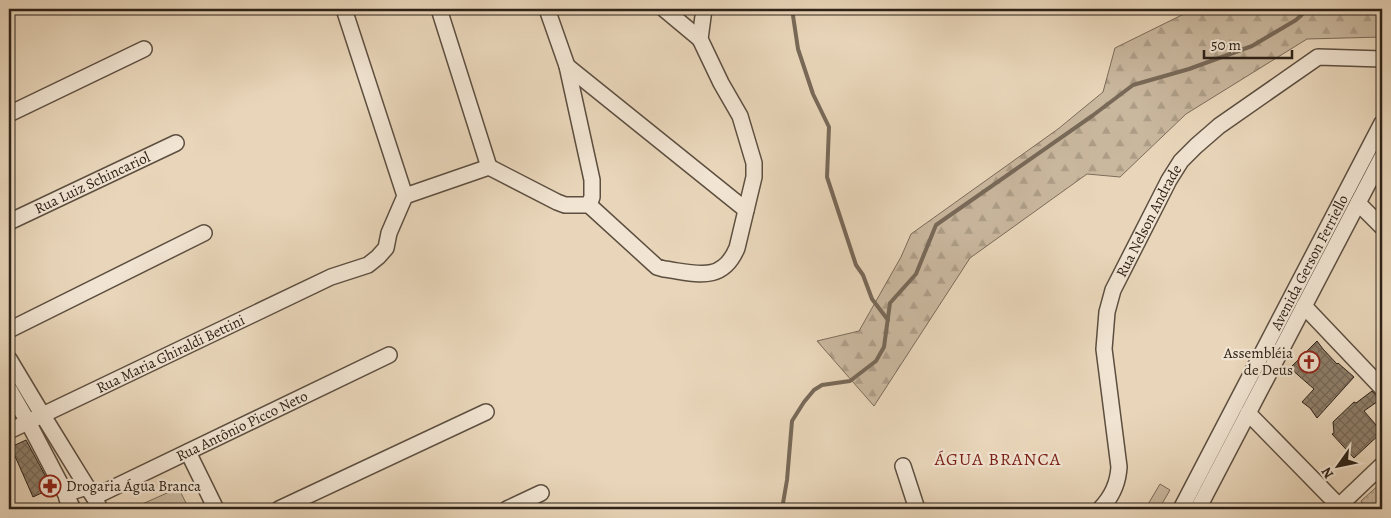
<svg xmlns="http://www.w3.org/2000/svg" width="1391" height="518" font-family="Alegreya,serif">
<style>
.grass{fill:url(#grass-dots);stroke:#7c6c5b}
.forest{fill:url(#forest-firs);stroke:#7c6c5b}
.pitch{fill:#c9b79e;stroke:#7c6c5b}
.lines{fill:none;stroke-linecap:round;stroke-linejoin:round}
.stream{stroke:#786958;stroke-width:4}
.building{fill:url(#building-cross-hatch);stroke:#2e2218}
.minor-casing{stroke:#5d4f40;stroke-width:18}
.minor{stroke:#f1e4d2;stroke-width:15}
.labels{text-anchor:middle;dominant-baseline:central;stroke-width:4.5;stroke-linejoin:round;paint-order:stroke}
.street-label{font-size:15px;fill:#2e2218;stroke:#f1e4d2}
.poi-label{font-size:15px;fill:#2e2218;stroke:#f1e4d2;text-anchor:end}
.quarter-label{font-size:18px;letter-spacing:1px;fill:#7a1f14;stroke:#f1e4d2}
</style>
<defs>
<pattern id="grass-dots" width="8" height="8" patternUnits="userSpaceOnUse" patternTransform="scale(1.25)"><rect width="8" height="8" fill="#c9b79e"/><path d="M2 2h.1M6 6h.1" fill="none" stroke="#ad9d87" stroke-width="1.8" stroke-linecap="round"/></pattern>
<pattern id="forest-firs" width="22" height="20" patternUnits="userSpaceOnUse" patternTransform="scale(1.25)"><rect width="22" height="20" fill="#c9b79e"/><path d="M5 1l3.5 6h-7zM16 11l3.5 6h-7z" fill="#ad9d87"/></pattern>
<pattern id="building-cross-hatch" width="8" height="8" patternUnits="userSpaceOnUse" patternTransform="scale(1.25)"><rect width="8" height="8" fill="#8f806c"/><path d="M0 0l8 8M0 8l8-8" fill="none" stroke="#756858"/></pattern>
</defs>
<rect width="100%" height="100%" fill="#e9d6ba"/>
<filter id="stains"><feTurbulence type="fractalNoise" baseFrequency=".004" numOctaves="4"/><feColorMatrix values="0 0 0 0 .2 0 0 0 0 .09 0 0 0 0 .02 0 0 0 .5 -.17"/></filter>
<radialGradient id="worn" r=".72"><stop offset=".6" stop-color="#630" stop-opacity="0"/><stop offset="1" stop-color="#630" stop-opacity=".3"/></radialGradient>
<!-- grass -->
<polygon class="grass" points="1382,482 1382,509 1364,509 1361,501"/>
<!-- forest -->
<polygon class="forest" points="1194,9 1382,9 1382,37 1307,39 1186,114 1120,177 1087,174 970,258 874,406 817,341 859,331 901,257 911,234 1058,129 1103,92 1115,48"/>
<!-- pitch -->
<g class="pitch">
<polygon points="1160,484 1170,490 1159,509 1152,509 1147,506"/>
<polygon points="176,489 180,491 189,509 131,509"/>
</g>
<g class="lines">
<!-- stream -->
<g class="stream">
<polyline points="792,9 798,49 813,94 829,127 827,177 856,265 863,275 872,299 888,320"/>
<polyline points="782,509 787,480 792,421 804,402 814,390 822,385 850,381 876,361 884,347 890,303 916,274 936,225 1092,116 1133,85 1189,69 1252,46 1296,20 1308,9"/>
</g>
</g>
<!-- building -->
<g class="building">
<polygon points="1317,341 1323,349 1337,364 1338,363 1354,377 1317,418 1310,408 1302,402 1314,389 1290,368"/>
<polygon points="1372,391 1381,399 1364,411 1382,432 1354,458 1332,434 1334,433 1333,422 1354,402 1356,403"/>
<polygon points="26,440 52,488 33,497 11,447"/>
</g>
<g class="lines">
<!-- minor casing -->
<g class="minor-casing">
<g id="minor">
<polyline points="439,9 489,167"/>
<polyline points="547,9 567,66 592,180 592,197 589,205"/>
<polyline points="664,9 700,39"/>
<polyline points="567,66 746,210"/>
<polyline points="9,114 144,49"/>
<path d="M405 196 489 167 557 202 565 205H589L657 267 664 269C695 273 722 284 737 248L754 177V163L740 116 721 83 700 39 704 9"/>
<polyline points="1358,203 1382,227"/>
<path id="s1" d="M9 222 176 143"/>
<polyline points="1304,306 1382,388"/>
<polyline points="9,330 204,233"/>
<polyline points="9,359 42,414 87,487"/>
<polyline points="9,389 28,422 61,485 73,509"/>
<polyline points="1248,413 1342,509"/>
<path id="s2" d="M9 431 331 277 368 265 378 257 386 248 389 233 405 196 344 9"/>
<polyline points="188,452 216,509"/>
<polyline points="903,466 917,509"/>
<path id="s3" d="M94 497 389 355"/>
<polyline points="67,499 71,492 87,487 94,497 99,507 98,509"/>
<polyline points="1339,506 1382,465"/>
<polyline points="279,509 486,412"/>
<polyline points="507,509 541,493"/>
<path id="s4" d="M1100 509C1112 497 1118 484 1119 467L1104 349 1107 312 1113 290 1169 180 1181 161 1196 146 1219 126 1318 57 1382 59"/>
<path id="s5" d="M1181 509 1382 123"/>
<polyline points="1198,509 1382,157"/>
</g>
</g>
<!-- minor -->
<use href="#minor" class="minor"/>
</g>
<!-- icons -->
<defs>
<g id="church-ring" transform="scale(1.125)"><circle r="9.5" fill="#f1e4d2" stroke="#8f2418" stroke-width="1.5"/><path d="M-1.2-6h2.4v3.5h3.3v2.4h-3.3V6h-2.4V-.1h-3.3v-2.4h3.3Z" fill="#8f2418"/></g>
<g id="pharmacy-ring" transform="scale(1.125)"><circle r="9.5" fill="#f1e4d2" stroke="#8f2418" stroke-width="1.5"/><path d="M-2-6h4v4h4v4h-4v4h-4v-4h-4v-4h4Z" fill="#8f2418"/></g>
</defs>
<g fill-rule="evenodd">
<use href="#church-ring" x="1309" y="362"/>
<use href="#pharmacy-ring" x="50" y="486"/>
</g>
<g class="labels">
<!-- street labels -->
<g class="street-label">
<text stroke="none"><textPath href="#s1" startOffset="92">Rua Luiz Schincariol</textPath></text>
<text stroke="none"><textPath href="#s4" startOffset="304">Rua Nelson Andrade</textPath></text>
<text stroke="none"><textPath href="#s5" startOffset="278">Avenida Gerson Ferriello</textPath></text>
<text stroke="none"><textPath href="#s2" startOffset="179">Rua Maria Ghiraldi Bettini</textPath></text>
<text stroke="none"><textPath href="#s3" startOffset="164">Rua Antônio Picco Neto</textPath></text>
</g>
<!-- poi labels -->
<g class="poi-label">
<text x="1293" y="353">Assembléia<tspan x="1293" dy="17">de Deus</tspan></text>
<text x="66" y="486" text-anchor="start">Drogaria Água Branca</text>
</g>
<!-- quarter labels -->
<g class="quarter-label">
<text x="998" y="459">ÁGUA BRANCA</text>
</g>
</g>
<!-- margin -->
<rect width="1391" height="518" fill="none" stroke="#e9d6ba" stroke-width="30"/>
<rect x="10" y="10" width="1371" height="498" fill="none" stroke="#2e2218" stroke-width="2.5"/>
<rect x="15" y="15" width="1361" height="488" fill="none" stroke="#2e2218"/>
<!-- north arrow -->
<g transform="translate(1338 466) rotate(237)" stroke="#f1e4d2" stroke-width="4" paint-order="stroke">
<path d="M0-4L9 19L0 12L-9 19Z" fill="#2e2218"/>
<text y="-8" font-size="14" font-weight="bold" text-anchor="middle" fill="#2e2218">N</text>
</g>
<!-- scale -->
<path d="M1204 50v8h88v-8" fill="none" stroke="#2e2218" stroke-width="2.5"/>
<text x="1211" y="50" font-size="15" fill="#2e2218" stroke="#f1e4d2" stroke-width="4" paint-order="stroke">50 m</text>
<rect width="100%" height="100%" filter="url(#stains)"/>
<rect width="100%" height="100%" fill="url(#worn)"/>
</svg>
